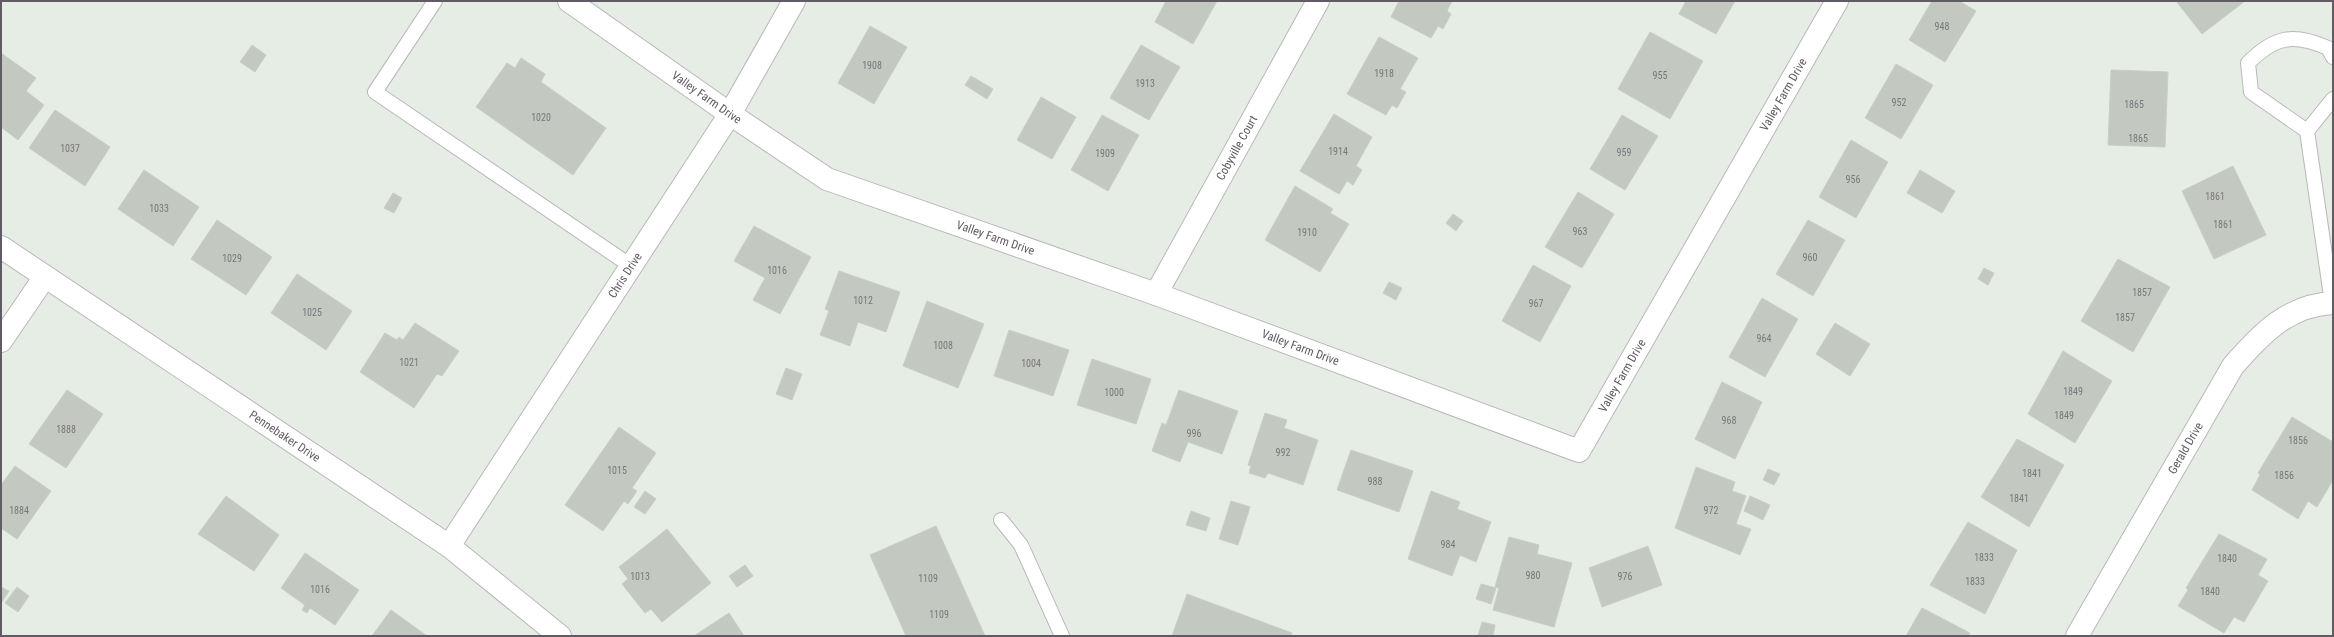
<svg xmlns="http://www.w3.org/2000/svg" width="2334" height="637" font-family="'Roboto Condensed',sans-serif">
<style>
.building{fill:#c3c9c0;stroke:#c5d1c2}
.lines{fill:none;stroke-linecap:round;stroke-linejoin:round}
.service-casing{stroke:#bbb6bd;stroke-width:16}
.minor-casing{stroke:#bbb6bd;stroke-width:24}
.service{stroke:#fff;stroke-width:14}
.minor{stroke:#fff;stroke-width:22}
.labels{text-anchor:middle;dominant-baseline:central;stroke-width:4;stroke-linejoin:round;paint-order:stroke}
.number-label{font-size:10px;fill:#7a777a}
.street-label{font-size:12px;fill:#615c63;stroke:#fff}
</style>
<rect width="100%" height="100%" fill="#e5ede4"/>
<!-- building -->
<g class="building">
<polygon points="1166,1 1217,1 1193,44 1155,22"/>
<polygon points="1399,1 1452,1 1447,11 1451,14 1443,29 1438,26 1431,38 1391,17"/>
<polygon points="1686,1 1735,1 1716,34 1679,14"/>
<polygon points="1932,1 1959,1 1976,11 1945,62 1909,40"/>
<polygon points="2176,1 2245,1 2202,34"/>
<polygon points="870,26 907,47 874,104 838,83"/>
<polygon points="1650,32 1703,61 1670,119 1618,89"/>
<polygon points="1379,37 1418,58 1400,89 1406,92 1397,108 1392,105 1386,115 1347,94"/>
<polygon points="252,45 266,55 255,72 240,62"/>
<polygon points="1141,45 1180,67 1149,120 1110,98"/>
<polygon points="1,53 36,78 26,91 44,105 18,140 1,127"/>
<polygon points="521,58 545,74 541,82 606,128 573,175 476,107 507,63 515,68"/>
<polygon points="1896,64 1933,85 1901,139 1865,118"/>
<polygon points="2111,70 2168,72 2165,147 2108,145"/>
<polygon points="971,76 993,89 987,99 965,85"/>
<polygon points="1041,97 1076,117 1052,159 1017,140"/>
<polygon points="55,110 110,147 85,186 29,148"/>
<polygon points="1334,114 1372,137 1356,166 1362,170 1353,185 1347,181 1339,194 1300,171"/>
<polygon points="1102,115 1139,135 1108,191 1071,170"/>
<polygon points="1622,115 1658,136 1625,190 1590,169"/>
<polygon points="1851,140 1888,162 1856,218 1819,197"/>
<polygon points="2233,166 2266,235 2214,259 2182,191"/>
<polygon points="144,170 199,207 173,246 118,209"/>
<polygon points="1920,170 1955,191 1942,213 1907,193"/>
<polygon points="1295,186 1333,209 1330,213 1349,224 1320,272 1265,240"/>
<polygon points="1578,192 1614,214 1582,268 1545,247"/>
<polygon points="393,193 402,198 394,213 384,208"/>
<polygon points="1453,214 1463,221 1456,231 1446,223"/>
<polygon points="217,220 272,257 246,295 191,259"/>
<polygon points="1808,220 1845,240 1813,296 1776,274"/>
<polygon points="754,226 811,257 780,314 753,300 765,278 734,261"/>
<polygon points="2118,259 2170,287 2133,352 2081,321"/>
<polygon points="1533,265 1571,286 1540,342 1502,321"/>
<polygon points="1984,268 1994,273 1988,285 1978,279"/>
<polygon points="839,271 900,292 886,332 858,322 850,346 820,335 829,311 825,309"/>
<polygon points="297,274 352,311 326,350 271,313"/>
<polygon points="1389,282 1402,288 1396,300 1383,293"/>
<polygon points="1762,298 1798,319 1765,377 1729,357"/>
<polygon points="927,301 984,324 958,388 903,366"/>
<polygon points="415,323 459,351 442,376 437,374 414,408 360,372 385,333 397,340 399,337 403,340"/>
<polygon points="1835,323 1870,344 1850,376 1816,354"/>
<polygon points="1009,330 1069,350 1053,396 994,376"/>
<polygon points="2063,351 2112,381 2075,443 2028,414"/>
<polygon points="1092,359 1151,379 1136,424 1077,405"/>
<polygon points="786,368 802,374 792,400 776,394"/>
<polygon points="1722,382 1762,402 1735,459 1695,439"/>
<polygon points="67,390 103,414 66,468 29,444"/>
<polygon points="1179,390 1238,411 1222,454 1188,442 1180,462 1152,451 1162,423 1166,425"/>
<polygon points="1265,413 1287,420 1284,428 1318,440 1303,485 1268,473 1265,478 1249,473 1251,466 1248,465"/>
<polygon points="2292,417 2333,442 2333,480 2317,507 2308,501 2298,519 2252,490 2260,475 2258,473"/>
<polygon points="619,427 656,453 632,488 637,491 628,504 624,501 603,531 565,505"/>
<polygon points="2017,439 2064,465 2029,527 1981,497"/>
<polygon points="1351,450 1413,471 1399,512 1337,490"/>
<polygon points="15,466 51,491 17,539 1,528 1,485"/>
<polygon points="1696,467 1735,482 1732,491 1746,496 1736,524 1751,529 1740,555 1675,528"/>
<polygon points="1768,469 1780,474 1774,485 1763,480"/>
<polygon points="645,491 656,499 645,514 634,507"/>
<polygon points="1431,491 1460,502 1457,509 1491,522 1476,562 1460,555 1452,576 1408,559"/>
<polygon points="226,496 279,535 254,571 198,534"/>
<polygon points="1750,496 1770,505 1763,520 1744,511"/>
<polygon points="1231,501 1250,507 1238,545 1219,539"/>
<polygon points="1191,511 1210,518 1206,531 1186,525"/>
<polygon points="1968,522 2017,550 1985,614 1930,585"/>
<polygon points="936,526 985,636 906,636 870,555"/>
<polygon points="667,529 711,583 662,622 651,609 645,613 622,584 628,579 619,567"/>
<polygon points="2219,534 2267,559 2258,575 2268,581 2244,622 2234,617 2224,633 2178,606 2188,590 2186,588"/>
<polygon points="1509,537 1539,545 1537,554 1572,563 1554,627 1493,610 1499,588 1495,587"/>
<polygon points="1648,546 1662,585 1602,607 1589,568"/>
<polygon points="305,553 359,590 335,625 310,608 307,613 302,610 305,605 281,588"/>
<polygon points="745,565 753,576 737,587 729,576"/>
<polygon points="1481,584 1496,588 1491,604 1476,599"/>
<polygon points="1,587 9,591 2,602 1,602"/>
<polygon points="17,587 29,596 18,612 5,603"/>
<polygon points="1187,594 1292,633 1291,636 1172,636"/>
<polygon points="1922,608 1970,633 1968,636 1906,636"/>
<polygon points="391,610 427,636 372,636"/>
<polygon points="729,613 744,636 694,636"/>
<polygon points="1482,622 1495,625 1493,636 1478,636"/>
</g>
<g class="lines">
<!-- service casing -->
<g class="service-casing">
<g id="service">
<polyline points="435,1 375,92 631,266"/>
<path d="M2307 131 2251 92 2248 63C2275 36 2293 33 2328 48L2333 57"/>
<polyline points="2332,303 2307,131 2333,99"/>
<polyline points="1001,520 1021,545 1062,636"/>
</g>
</g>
<!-- minor casing -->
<g class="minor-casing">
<g id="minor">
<path id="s1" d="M569 1 730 114 827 179 1156 294 1579 451 1837 1"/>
<path id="s2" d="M1 247 449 546 560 636"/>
<path id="s3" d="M1156 294 1318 1"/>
<polyline points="1,341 44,278"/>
<path id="s4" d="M449 546 730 114 794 1"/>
<path id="s5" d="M2077 636 2233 366C2261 334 2288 305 2333 303"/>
</g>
</g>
<!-- service -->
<use href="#service" class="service"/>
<!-- minor -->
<use href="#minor" class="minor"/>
</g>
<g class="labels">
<!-- number labels -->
<g class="number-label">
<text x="1942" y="26">948</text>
<text x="872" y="65">1908</text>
<text x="1384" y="73">1918</text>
<text x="1660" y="75">955</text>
<text x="1145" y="83">1913</text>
<text x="1899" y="102">952</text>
<text x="2134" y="104">1865</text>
<text x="541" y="117">1020</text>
<text x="2138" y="138">1865</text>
<text x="70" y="148">1037</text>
<text x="1338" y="151">1914</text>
<text x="1624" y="152">959</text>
<text x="1105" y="153">1909</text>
<text x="1853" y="179">956</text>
<text x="2215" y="196">1861</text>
<text x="159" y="208">1033</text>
<text x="2223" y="224">1861</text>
<text x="1580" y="231">963</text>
<text x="1307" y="232">1910</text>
<text x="1810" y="257">960</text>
<text x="232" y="258">1029</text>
<text x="777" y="270">1016</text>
<text x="2142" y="292">1857</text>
<text x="863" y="300">1012</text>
<text x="1536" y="303">967</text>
<text x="312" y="312">1025</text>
<text x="2125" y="317">1857</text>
<text x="1764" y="338">964</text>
<text x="943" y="345">1008</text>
<text x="409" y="362">1021</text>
<text x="1031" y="363">1004</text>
<text x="2073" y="391">1849</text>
<text x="1114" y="392">1000</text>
<text x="2064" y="415">1849</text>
<text x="1729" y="420">968</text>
<text x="66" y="429">1888</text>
<text x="1194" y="433">996</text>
<text x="2298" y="440">1856</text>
<text x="1283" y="452">992</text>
<text x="617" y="470">1015</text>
<text x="2032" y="473">1841</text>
<text x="2284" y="475">1856</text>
<text x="1375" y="481">988</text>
<text x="2019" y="498">1841</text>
<text x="19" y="510">1884</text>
<text x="1711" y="510">972</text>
<text x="1448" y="544">984</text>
<text x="1984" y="557">1833</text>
<text x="2227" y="558">1840</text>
<text x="1533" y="575">980</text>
<text x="640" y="576">1013</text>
<text x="1625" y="576">976</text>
<text x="928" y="578">1109</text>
<text x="1975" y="581">1833</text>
<text x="320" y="589">1016</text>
<text x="2210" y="591">1840</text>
<text x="939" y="614">1109</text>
</g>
<!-- street labels -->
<g class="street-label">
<text stroke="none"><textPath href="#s1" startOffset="1524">Valley Farm Drive</textPath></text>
<text stroke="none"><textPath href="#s1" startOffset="168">Valley Farm Drive</textPath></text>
<text stroke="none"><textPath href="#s3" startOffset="167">Cobyville Court</textPath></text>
<text stroke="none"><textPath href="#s1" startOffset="492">Valley Farm Drive</textPath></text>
<text stroke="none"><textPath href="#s4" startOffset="323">Chris Drive</textPath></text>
<text stroke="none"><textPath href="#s1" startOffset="816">Valley Farm Drive</textPath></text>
<text stroke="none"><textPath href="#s1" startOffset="1200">Valley Farm Drive</textPath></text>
<text stroke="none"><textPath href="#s2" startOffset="341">Pennebaker Drive</textPath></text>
<text stroke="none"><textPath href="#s5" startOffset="217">Gerald Drive</textPath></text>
</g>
</g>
<!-- border -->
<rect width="2334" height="637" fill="none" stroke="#615c63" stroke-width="4"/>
</svg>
